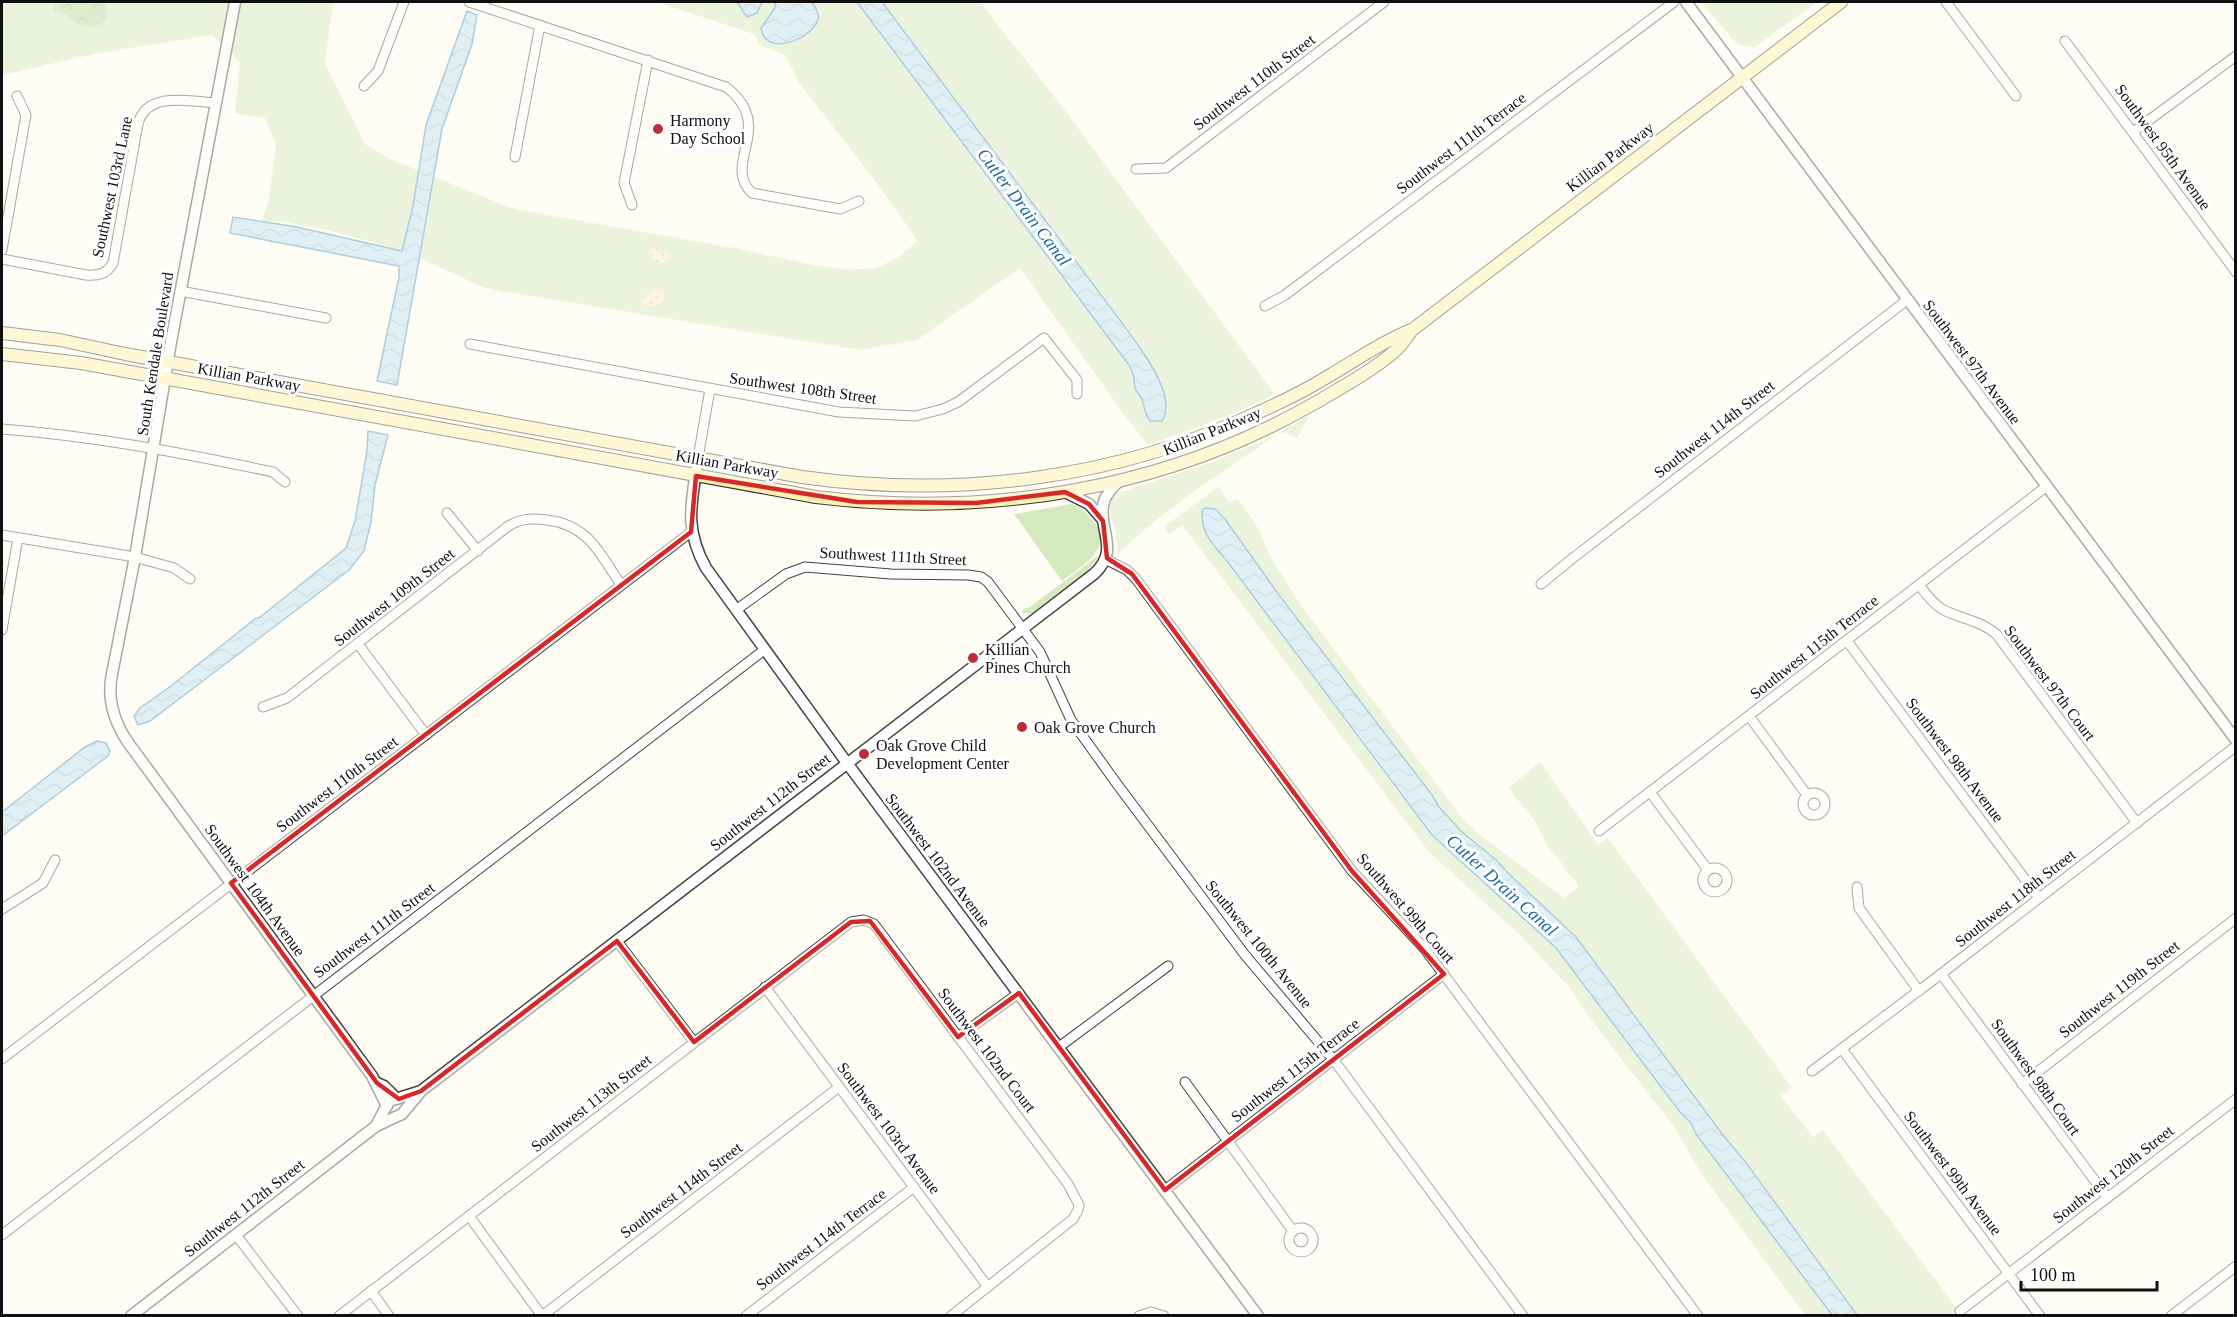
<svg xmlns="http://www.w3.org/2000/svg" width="2237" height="1317" font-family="'Times New Roman',serif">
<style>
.grass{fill:#d5e9be;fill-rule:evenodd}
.forest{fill:url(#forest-crowns)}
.sand{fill:url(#sand-dots)}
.water{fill:url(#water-waves);stroke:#4597c8;stroke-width:1.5}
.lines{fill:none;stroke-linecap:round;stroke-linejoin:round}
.minor-casing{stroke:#434343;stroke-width:11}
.tertiary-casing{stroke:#434343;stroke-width:13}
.secondary-casing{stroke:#323232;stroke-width:14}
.minor{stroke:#fff;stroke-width:9}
.tertiary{stroke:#fff;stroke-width:10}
.secondary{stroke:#fbf1b2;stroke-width:12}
.marked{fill:none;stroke:#d62828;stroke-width:4.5;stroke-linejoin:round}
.poi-dot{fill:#bc2d38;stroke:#fff;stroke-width:2}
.labels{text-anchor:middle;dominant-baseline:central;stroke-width:6;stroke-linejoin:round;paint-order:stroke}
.street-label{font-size:16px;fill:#101010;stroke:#fff}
.poi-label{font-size:16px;fill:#101010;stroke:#fff;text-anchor:start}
.water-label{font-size:18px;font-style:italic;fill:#1d6a9f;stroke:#fff}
</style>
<defs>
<pattern id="forest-crowns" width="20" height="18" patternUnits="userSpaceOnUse" patternTransform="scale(1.5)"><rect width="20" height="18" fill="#bad99e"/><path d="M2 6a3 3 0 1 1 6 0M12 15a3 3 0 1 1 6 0" fill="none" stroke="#9fb987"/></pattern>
<pattern id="sand-dots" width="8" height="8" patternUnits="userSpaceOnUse" patternTransform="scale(1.5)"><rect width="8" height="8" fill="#f8ebc3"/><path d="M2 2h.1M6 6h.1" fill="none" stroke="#d4c8a6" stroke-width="1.8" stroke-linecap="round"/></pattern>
<pattern id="water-waves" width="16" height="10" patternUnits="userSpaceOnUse" patternTransform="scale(1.5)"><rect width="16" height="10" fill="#bbe0f4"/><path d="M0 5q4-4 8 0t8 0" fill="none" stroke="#a0bfd0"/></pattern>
</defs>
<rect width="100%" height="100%" fill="#fffcf4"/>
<!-- grass -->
<g class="grass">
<path d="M2 2H333L325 63 365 144 390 159 514 209 734 248 813 265 849 270 876 268 897 258 918 241 877 183 800 84 785 55 761 46 754 34 657 2H980L1064 109 1275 394 1228 416 1148 445 1123 413 1020 268 917 340 860 350 500 291 483 287 401 250 328 230 284 222 262 221 269 199 276 144 265 118 235 113 240 63 212 35 99 53 2 75ZM1059 241C1074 257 1086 275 1099 292 1122 323 1172 377 1165 417L1143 410C1144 397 1137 397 1135 388 1133 377 1136 377 1129 365L1077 296Z"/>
<polygon points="1701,2 1817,2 1755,47 1742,46 1736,43"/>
<path d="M1309 416 1297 438 1286 432 1276 435C1223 473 1164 508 1118 554L1116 534 1109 508 1112 499 1118 493 1210 463 1269 438Z"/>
<path d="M1219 486 1229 503 1238 499 1258 528 1270 556 1300 604 1462 818 1480 835 1564 898 1578 887V884L1568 873 1558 858 1548 848 1535 821 1508 788 1540 762 1598 844 1608 838 1792 1088 1781 1096 1813 1137 1823 1130 1962 1315H1857L1747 1164 1723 1135 1576 937 1511 876 1495 859 1462 832 1439 807 1432 795 1279 595 1222 515 1215 509H1204C1198 533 1217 548 1230 565L1399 793 1432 834 1446 849 1556 948 1680 1112 1691 1123 1696 1134 1832 1315H1805L1702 1175 1675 1128 1589 1017 1570 988 1520 935 1429 852 1182 525 1169 535 1164 527Z"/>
<path d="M1072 504C1080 506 1085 512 1091 518 1117 548 1084 564 1062 581L1014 514Z"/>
<path d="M1099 555C1094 568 1050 606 1036 612 1032 614 1026 613 1022 613L1023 609 1030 607Z"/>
</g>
<!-- forest -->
<path class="forest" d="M54 2H104C109 10 108 19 100 25 86 28 76 27 68 15L54 11Z"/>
<!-- sand -->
<g class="sand">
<polygon points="656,247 668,254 669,259 666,263 657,263 649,254 650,250"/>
<path d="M661 290 665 294 663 302 654 306 644 305 642 301C645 294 654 289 661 290Z"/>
</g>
<!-- water -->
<g class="water">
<polygon points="737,2 762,2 757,13 747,17"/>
<path d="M775 2H812C815 7 820 14 818 20 812 39 765 58 761 28L775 8Z"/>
<path d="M857 2H882L1131 335C1145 355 1177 397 1162 421H1150C1144 413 1145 408 1142 399 1140 395 1136 392 1135 388 1134 378 1134 374 1129 365Z"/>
<polygon points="467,11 477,15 472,44 442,129 397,385 377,381 399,277 399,266 230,233 233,217 297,227 402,251 413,206 426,125"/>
<polygon points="368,431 388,435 375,485 371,522 364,551 349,570 150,721 138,725 134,716 140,708 171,686 256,618 259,618 346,548 355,521 367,451"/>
<path d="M1206 508 1215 509 1225 519 1279 595 1432 795 1439 807 1462 832 1495 859 1511 876 1576 937 1723 1135 1747 1164 1857 1315H1832L1696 1134 1691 1123 1680 1112 1556 948 1432 835 1230 565C1216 547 1198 533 1203 509Z"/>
<polygon points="97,741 106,743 110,751 108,756 2,836 2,812 85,747"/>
</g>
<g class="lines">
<!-- minor casing -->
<g class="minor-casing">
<g id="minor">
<path d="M469 2 726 87C777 126 721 164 752 193L840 209 859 201"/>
<polyline points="1946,2 2016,96"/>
<polyline points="2065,41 2236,272"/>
<polyline points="364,86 378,71 404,2"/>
<polyline points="2133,132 2236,56"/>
<polyline points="515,157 540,25"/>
<polyline points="1136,169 1166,168 1384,2"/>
<polyline points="632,205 624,183 648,60"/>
<polyline points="2,250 26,115 17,96"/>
<path d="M2 259 86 275C98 276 107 274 113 263L138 124C146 91 190 101 216 103"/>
<polyline points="180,291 326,318"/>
<polyline points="1265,306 1285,295 1674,2"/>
<polyline points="470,344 839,412 915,416 943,409 958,402 1044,338 1077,380 1077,394"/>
<path d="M2 429C94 436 183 453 273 472L285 482"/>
<polyline points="698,458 710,389"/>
<polyline points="447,513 478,551"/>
<polyline points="2,535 135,557 174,568 190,579"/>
<polyline points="1105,559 1127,570 1136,579 1352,871 1424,948 1698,1316"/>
<polyline points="1541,584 1573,558 1907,300"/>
<path d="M1919 585C1926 594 1932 603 1942 609 1960 619 1981 620 1997 635L2137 823"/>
<polyline points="736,610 786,574 805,567 891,574 968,575 981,577 988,582 1040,652 1071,720 1117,784 1245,955 1333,1059 1523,1316"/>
<polyline points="2,630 18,538"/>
<polyline points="1847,641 2039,898"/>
<polyline points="358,644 426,735"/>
<path d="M263 707 287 698 507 527C521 518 532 518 547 520 589 525 600 554 621 585"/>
<polyline points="1749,716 1807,795"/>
<polyline points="1650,792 1708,870"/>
<circle cx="1814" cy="804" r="11"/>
<polyline points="1599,831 2047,486"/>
<circle cx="1715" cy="880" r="12"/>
<polyline points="1857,887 1859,908 1919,991"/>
<polyline points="2,909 43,883 55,860"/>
<polyline points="617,941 694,1042"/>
<polyline points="1941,974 2107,1197"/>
<polyline points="765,987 988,1287"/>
<polyline points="958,1037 1019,993"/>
<polyline points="1059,1047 1168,966"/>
<polyline points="1842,1049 2040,1316"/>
<polyline points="2,1059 691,532"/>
<polyline points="1812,1071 1941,974 2236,746"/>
<polyline points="1185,1082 1293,1231"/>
<polyline points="2022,1084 2236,918"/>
<polyline points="1165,1190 1444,974"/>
<polyline points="469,1216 542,1316 839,1087"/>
<circle cx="1301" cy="1240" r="12"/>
<polyline points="2,1235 764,650"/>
<polyline points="236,1235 298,1316"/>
<polyline points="371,1291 389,1316"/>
<polyline points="1960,1311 2236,1099"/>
<polyline points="339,1316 851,922 864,920 874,924 1068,1184 1079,1205 1078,1210 1073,1219 951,1316"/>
<polyline points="746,1316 914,1187"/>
<polyline points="1139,1316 1151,1312 1164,1316"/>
<polyline points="2171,1316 2236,1266"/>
</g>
</g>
<!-- tertiary casing -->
<g class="tertiary-casing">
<g id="tertiary">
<path d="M235 2 171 342 135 557 112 674C107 698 114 721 127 741L372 1076 387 1106"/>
<polyline points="1686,2 2236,740"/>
<path d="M698 458C692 501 683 527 706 568L847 763 1258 1316"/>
<polyline points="1065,492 1089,504 1103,520"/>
<polyline points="377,1083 384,1086 397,1099"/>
<polyline points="376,1126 389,1101 421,1091"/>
<path d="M131 1316 376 1126 402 1114 421 1091 1094 574C1120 550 1099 532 1103 505 1105 495 1112 488 1119 481"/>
</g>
</g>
<!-- secondary casing -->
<g class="secondary-casing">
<g id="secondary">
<path d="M2 333 60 340 125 354 802 477C957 499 1116 479 1259 412 1284 401 1308 389 1332 374 1358 359 1383 341 1411 330"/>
<path d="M2 354 81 363 816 497C988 518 1164 490 1315 403 1342 387 1372 371 1395 351 1402 345 1407 336 1412 330L1841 2"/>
</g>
</g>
<!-- minor -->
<use href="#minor" class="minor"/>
<!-- tertiary -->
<use href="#tertiary" class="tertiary"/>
<!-- secondary -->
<use href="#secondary" class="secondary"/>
</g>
<!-- marked area -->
<path d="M0 0H2237V1317H0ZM696 476 857 502 976 503 1065 492 1089 504 1103 521 1107 558 1132 574 1352 871 1444 974 1165 1190 1019 993 958 1037 870 921 851 922 694 1042 617 941 421 1091 399 1099 377 1083 231 883 691 532Z" fill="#fffcf4" fill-opacity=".55" fill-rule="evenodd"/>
<path class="marked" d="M696 476 857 502 976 503 1065 492 1089 504 1103 521 1107 558 1132 574 1352 871 1444 974 1165 1190 1019 993 958 1037 870 921 851 922 694 1042 617 941 421 1091 399 1099 377 1083 231 883 691 532Z"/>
<!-- markers -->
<g class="poi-dot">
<circle cx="658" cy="129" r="6"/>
<circle cx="973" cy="658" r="6"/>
<circle cx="1022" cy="727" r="6"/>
<circle cx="864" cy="754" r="6"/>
</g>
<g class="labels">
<!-- street labels -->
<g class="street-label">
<text transform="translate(1254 82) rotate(-37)">Southwest 110th Street</text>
<text transform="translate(1461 143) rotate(-37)">Southwest 111th Terrace</text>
<text transform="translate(2163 147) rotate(54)">Southwest 95th Avenue</text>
<text transform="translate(1610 157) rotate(-37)">Killian Parkway</text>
<text transform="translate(112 187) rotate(-78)">Southwest 103rd Lane</text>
<text transform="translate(155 354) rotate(-81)">South Kendale Boulevard</text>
<text transform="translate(1972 362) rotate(53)">Southwest 97th Avenue</text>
<text transform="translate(249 377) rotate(10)">Killian Parkway</text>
<text transform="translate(803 388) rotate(8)">Southwest 108th Street</text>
<text transform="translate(1714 429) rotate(-38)">Southwest 114th Street</text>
<text transform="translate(1212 431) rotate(-22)">Killian Parkway</text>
<text transform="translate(727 464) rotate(10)">Killian Parkway</text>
<text transform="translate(893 556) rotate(3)">Southwest 111th Street</text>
<text transform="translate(394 597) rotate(-38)">Southwest 109th Street</text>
<text transform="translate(1814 647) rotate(-38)">Southwest 115th Terrace</text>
<text transform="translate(2050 683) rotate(53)">Southwest 97th Court</text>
<text transform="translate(1955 760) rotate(53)">Southwest 98th Avenue</text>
<text transform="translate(337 784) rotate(-37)">Southwest 110th Street</text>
<text transform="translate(770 802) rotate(-38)">Southwest 112th Street</text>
<text transform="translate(938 860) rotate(53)">Southwest 102nd Avenue</text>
<text transform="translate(255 890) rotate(54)">Southwest 104th Avenue</text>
<text transform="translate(2015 898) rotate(-38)">Southwest 118th Street</text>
<text transform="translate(1406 908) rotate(49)">Southwest 99th Court</text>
<text transform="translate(374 930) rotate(-37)">Southwest 111th Street</text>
<text transform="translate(1259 944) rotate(51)">Southwest 100th Avenue</text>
<text transform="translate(2119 989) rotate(-38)">Southwest 119th Street</text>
<text transform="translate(987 1050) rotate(53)">Southwest 102nd Court</text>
<text transform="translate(1295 1070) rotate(-38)">Southwest 115th Terrace</text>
<text transform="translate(2036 1077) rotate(54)">Southwest 98th Court</text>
<text transform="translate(591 1103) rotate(-38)">Southwest 113th Street</text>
<text transform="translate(889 1128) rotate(53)">Southwest 103rd Avenue</text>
<text transform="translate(1953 1173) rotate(53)">Southwest 99th Avenue</text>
<text transform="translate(2113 1174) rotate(-38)">Southwest 120th Street</text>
<text transform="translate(681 1190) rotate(-37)">Southwest 114th Street</text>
<text transform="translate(244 1208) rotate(-38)">Southwest 112th Street</text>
<text transform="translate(821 1239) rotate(-37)">Southwest 114th Terrace</text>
</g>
<!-- poi labels -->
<g class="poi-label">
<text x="670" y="120">Harmony<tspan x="670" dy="18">Day School</tspan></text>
<text x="985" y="649">Killian<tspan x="985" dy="18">Pines Church</tspan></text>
<text x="1034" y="727">Oak Grove Church</text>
<text x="876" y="745">Oak Grove Child<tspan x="876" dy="18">Development Center</tspan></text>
</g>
<!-- water labels -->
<g class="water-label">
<text transform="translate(1024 207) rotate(53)">Cutler Drain Canal</text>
<text transform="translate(1502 885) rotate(42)">Cutler Drain Canal</text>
</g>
</g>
<!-- border -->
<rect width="2237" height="1317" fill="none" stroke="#101010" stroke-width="6"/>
<!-- scale -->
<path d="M2021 1281v9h136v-9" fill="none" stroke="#101010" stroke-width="3"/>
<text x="2030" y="1281" font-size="18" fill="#101010" stroke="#ffffff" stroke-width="4.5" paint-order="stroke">100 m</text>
</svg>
